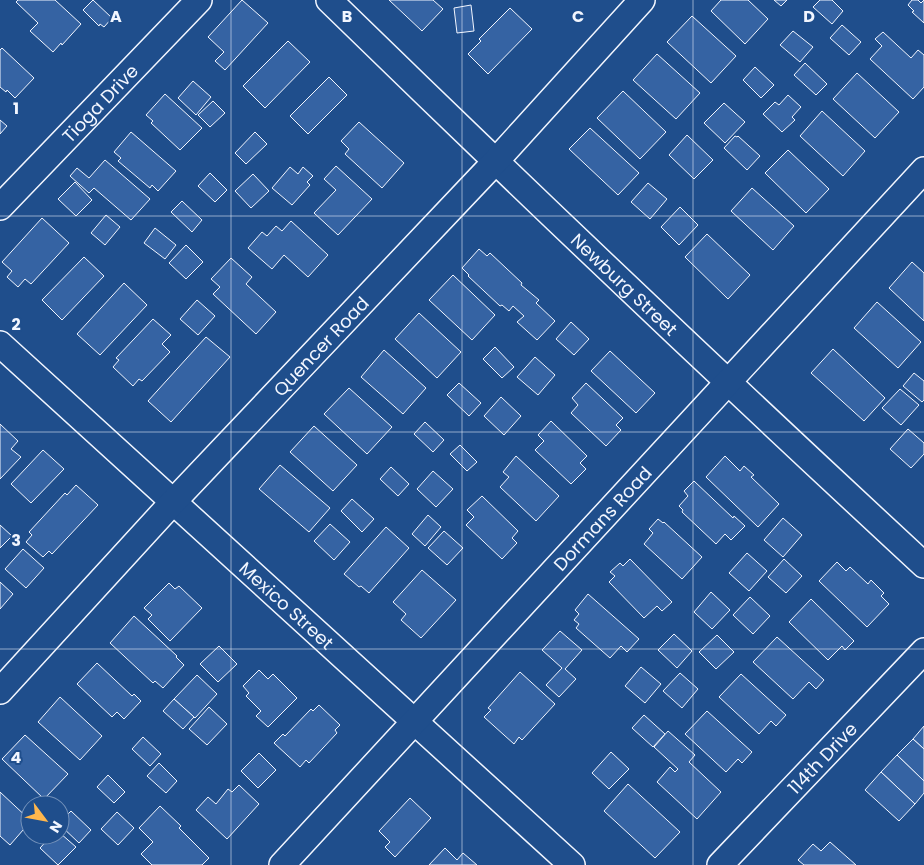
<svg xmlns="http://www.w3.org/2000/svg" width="924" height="865" font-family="Poppins,sans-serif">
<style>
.building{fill:#3563a3;stroke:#f2f6ff}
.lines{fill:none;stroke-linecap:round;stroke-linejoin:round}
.street-casing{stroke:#f2f6ff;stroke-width:28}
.street{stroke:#1f4e8c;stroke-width:25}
.grid{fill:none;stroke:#f2f6ff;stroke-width:1;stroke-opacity:0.55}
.labels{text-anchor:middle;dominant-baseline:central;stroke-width:4;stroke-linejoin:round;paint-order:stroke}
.street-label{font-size:18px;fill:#f2f6ff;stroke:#1f4e8c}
.grid-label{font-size:16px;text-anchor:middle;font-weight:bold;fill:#f2f6ff;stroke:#1f4e8c;stroke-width:4;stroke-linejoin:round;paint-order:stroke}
</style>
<rect width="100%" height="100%" fill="#1f4e8c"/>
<!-- building -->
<g class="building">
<polygon points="18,0 55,0 81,24 62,45 61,43 53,52 30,31 38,23 16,2"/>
<polygon points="93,0 112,18 104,27 100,24 99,26 83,10"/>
<polygon points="242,0 268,23 225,70 215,61 224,52 208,37"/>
<polygon points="389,0 433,0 443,9 422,31"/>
<polygon points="721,0 748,0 768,19 745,44 711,11"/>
<polygon points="774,0 787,0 781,6"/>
<polygon points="820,0 832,0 843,11 832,24 813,7"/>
<polygon points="912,0 918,0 921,3 924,0 924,23 912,12 914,11 908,5"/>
<polygon points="471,5 474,31 457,33 454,8"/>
<polygon points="510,8 532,29 488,74 468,54 481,41 479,39"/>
<polygon points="692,16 736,56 711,83 667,42"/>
<polygon points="842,25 861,42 849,55 830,38"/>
<polygon points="793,31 813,47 800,62 780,45"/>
<polygon points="883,32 911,58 918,50 924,55 924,87 913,99 870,59 882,46 875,39"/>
<polygon points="288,41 310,62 265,108 243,86"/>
<polygon points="2,48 34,78 15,98 7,90 6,92 0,87 0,50"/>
<polygon points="657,54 700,93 676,119 633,80"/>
<polygon points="805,63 827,84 816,95 794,75"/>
<polygon points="755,67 774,85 761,98 743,80"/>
<polygon points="857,73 899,112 875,138 833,99"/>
<polygon points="329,77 347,95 308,134 290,116"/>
<polygon points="193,81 211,97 196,115 178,98"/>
<polygon points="623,91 666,132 640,159 597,118"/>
<polygon points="165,94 202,128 180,150 151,123 153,121 146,115"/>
<polygon points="788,95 801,107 792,117 795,120 782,132 763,114 775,102 779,105"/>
<polygon points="213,101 225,113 210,127 198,115"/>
<polygon points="724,103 745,122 725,143 704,123"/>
<polygon points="822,111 865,151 843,176 800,136"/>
<polygon points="0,120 7,126 0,134"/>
<polygon points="359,122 404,163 382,188 345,154 349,149 341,141"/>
<polygon points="590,128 639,173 618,195 569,149"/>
<polygon points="131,132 176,171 158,191 152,185 150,188 118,161 121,158 114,152"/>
<polygon points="255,132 267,144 246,164 235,153"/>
<polygon points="687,135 713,160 694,179 669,155"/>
<polygon points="735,136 737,137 738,136 760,156 747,170 724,148"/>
<polygon points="788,150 829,189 806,213 765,173"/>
<polygon points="105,160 150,199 131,220 94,188 89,193 70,176 77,168 89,178"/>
<polygon points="336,166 372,199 338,235 314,213 336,190 324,179"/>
<polygon points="290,167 298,174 303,167 313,176 307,182 310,185 292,205 272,188"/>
<polygon points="210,173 227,190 215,202 198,186"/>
<polygon points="253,174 269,191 251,208 235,191"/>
<polygon points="75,182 92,200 76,216 58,199"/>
<polygon points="648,183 667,199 650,219 631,202"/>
<polygon points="752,188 794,226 773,250 731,211"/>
<polygon points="182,201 202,220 192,232 171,212"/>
<polygon points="680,207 698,225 679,245 661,227"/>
<polygon points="106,215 120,227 105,245 91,233"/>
<polygon points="42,218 69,243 31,284 25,279 18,287 7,277 12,271 2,262"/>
<polygon points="291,221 328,255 308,277 284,255 272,269 248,248 262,232 267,236 276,226 282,231"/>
<polygon points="155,228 176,245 165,259 144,243"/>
<polygon points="707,234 750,275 728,299 685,257"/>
<polygon points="186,245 203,262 186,279 169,263"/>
<polygon points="479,249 487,256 490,253 522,283 521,285 539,300 536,303 555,321 537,340 517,322 524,316 513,306 509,311 502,305 500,306 468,276 469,275 462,268"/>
<polygon points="84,257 104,276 62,320 42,300"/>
<polygon points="231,258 252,277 246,284 276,312 256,334 213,294 220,287 211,279"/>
<polygon points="912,262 924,273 924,321 889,288"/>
<polygon points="453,275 495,315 472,340 429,300"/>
<polygon points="124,283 147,305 100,355 77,334"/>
<polygon points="197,300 215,316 198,335 180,319"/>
<polygon points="877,302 921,342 898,368 854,328"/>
<polygon points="419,313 461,352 437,378 395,339"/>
<polygon points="153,319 171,335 162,344 170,352 142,381 139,379 133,386 113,367 119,360 116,358"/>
<polygon points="571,322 589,339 574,355 556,339"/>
<polygon points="206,337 230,357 171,422 148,401"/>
<polygon points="495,347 514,367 502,378 483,359"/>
<polygon points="833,349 885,398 864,421 811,373"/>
<polygon points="384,350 426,388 403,414 361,377"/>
<polygon points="610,351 655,393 636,413 591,371"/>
<polygon points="535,357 555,375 538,395 517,377"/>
<polygon points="914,373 924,381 924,400 922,402 903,386"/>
<polygon points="459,383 481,403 469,416 447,395"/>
<polygon points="586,383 623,418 616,425 621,430 606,446 571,413 578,405 572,398"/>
<polygon points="349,388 392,427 367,454 324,414"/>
<polygon points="900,389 919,405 901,425 882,408"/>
<polygon points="501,397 521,416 504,435 484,416"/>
<polygon points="551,421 587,456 580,463 586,469 571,484 535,450 544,441 538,435"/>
<polygon points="425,422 444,440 433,452 414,434"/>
<polygon points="0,424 18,441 11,449 21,457 0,479"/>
<polygon points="314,426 357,465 333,491 290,452"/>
<polygon points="908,429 924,443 924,454 911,468 890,449"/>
<polygon points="460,445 477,462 467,471 450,454"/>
<polygon points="43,450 64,469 31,503 11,484"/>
<polygon points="516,456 559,496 536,521 500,487 509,477 503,472"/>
<polygon points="725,456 740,471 744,466 754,475 751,477 779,504 758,527 706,477"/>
<polygon points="280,465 330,508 309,532 259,489"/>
<polygon points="391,467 409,484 398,496 380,479"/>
<polygon points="433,471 453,489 436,507 417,489"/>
<polygon points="694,481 733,518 734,516 745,526 731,540 725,534 716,544 682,512 683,510 679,506 688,496 684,491"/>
<polygon points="76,485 98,505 52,554 49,551 43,557 26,542 32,535 29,532 65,493 67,495"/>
<polygon points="482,496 518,531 512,538 517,543 502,559 466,525 474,517 467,510"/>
<polygon points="352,499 374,519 362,532 341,511"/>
<polygon points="428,515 441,527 425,546 412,534"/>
<polygon points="783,518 802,535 783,557 764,540"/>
<polygon points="658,519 663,523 664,522 702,557 682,579 644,544 653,533 649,529"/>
<polygon points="330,524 350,542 334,560 314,541"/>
<polygon points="0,525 12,536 0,548"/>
<polygon points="386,527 409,548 369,593 361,586 359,587 344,574"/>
<polygon points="444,531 463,548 447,565 428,548"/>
<polygon points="23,549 44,568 26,588 5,569"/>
<polygon points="747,553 767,571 749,591 729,573"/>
<polygon points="630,559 672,602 662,611 657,606 644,618 609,582 615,576 610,572 620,563 623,566"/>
<polygon points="784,559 802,576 786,593 768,577"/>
<polygon points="837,562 846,571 850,567 868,584 871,580 884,593 881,596 889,604 867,627 819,581"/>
<polygon points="422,570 456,600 421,638 401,620 406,614 393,602"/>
<polygon points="0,582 13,594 0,609"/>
<polygon points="169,583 175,589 179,586 202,608 170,641 148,619 152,615 144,608"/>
<polygon points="711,592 730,610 712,629 694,612"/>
<polygon points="588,594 639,639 627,652 621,646 610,658 576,628 579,624 574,620 579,614 575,610"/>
<polygon points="750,597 770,616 753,634 733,615"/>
<polygon points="811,599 854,641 845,650 842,646 828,660 789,622"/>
<polygon points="134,616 177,656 176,657 184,665 163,688 155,681 153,683 110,643"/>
<polygon points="560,631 582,650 565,669 576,679 559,697 546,685 562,668 542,650"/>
<polygon points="674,634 692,651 677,668 658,650"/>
<polygon points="717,635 734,652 716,669 699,652"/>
<polygon points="777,637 824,680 816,689 809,682 793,699 753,662"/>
<polygon points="219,646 237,664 218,682 200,664"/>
<polygon points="97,663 132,696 134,694 141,701 124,719 117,712 112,717 77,684"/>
<polygon points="641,667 661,684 645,703 625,686"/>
<polygon points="259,670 268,679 273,674 297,698 268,727 256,716 261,711 246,696 249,693 243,686"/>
<polygon points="520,672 555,704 522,740 519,737 514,744 484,717 491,710 488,708"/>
<polygon points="680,673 698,689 682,708 663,691"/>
<polygon points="741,674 786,715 776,726 771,721 759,734 719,697"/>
<polygon points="197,675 217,694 195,718 174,699"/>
<polygon points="60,697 102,736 80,760 38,722"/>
<polygon points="174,699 194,717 183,729 163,711"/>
<polygon points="319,705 340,725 335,730 337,733 309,763 306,760 300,767 274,743 283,734 285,736 311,709 313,711"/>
<polygon points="209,707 227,724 207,745 189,729"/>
<polygon points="707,711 752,752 742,763 738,759 726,772 685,734"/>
<polygon points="644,715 665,734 653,747 632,728"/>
<polygon points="924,726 924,749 913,739"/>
<polygon points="668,731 695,755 689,762 721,792 697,819 657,782 670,767 675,772 678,769 654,747"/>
<polygon points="25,735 68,774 44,799 2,759"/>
<polygon points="143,737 161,754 150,766 132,749"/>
<polygon points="913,739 924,749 924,781 897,755"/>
<polygon points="611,752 629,769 609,789 592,773"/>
<polygon points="259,753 276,770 258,788 241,771"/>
<polygon points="897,755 924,781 924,793 915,804 881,772"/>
<polygon points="159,763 177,781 166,793 147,776"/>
<polygon points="881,772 915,804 899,821 865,790"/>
<polygon points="108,775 125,792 114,803 97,787"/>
<polygon points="628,784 680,832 655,858 604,811"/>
<polygon points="239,785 259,804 227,839 196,810 208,797 216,804 228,789 232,792"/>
<polygon points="0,792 30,820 30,822 10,845 0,836"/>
<polygon points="410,798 431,818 395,857 385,847 390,842 379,831"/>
<polygon points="160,806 181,826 179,828 209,858 202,865 152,865 141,854 153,842 139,828"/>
<polygon points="71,811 91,830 79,843 60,825 60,822"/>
<polygon points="117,812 134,828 118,845 101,829"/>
<polygon points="60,833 76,847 58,865 40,848 52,835 60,835"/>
<polygon points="830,842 856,865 804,865 798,860 813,844 821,851"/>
<polygon points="445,848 457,860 463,853 477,865 429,865"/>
</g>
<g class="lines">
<!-- street casing -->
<g class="street-casing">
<g id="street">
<path id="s1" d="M329 0C525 191 723 379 924 565"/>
<path id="s2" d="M0 207 199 0"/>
<path id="s3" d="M0 344 572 865"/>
<path id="s4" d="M0 691 173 502 495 162 642 0"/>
<path id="s5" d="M282 865 924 170"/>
<path id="s6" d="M720 865 924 651"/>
</g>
</g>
<!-- street -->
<use href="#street" class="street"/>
</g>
<!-- grid -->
<path class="grid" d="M231 0V865M462 0V865M693 0V865M0 216H924M0 432H924M0 649H924"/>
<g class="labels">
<!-- street labels -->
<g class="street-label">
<text stroke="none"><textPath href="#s2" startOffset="144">Tioga Drive</textPath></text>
<text stroke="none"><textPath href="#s1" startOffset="410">Newburg Street</textPath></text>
<text stroke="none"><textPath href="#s4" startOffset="471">Quencer Road</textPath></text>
<text stroke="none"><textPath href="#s5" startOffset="472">Dormans Road</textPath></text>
<text stroke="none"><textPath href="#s3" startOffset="388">Mexico Street</textPath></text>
<text stroke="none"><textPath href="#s6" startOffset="148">114th Drive</textPath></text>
</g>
</g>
<g class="grid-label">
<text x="116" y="22">A</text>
<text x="347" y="22">B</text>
<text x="578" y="22">C</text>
<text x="809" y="22">D</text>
<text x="16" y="114">1</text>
<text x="16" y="330">2</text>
<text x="16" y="546">3</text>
<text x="16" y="763">4</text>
</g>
<!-- north arrow -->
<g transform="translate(45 820) rotate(122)"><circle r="24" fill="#1f4e8c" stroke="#7391ba"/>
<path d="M0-4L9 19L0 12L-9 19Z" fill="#ffb74d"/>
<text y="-8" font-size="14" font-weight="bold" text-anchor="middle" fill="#f2f6ff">N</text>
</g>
</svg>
